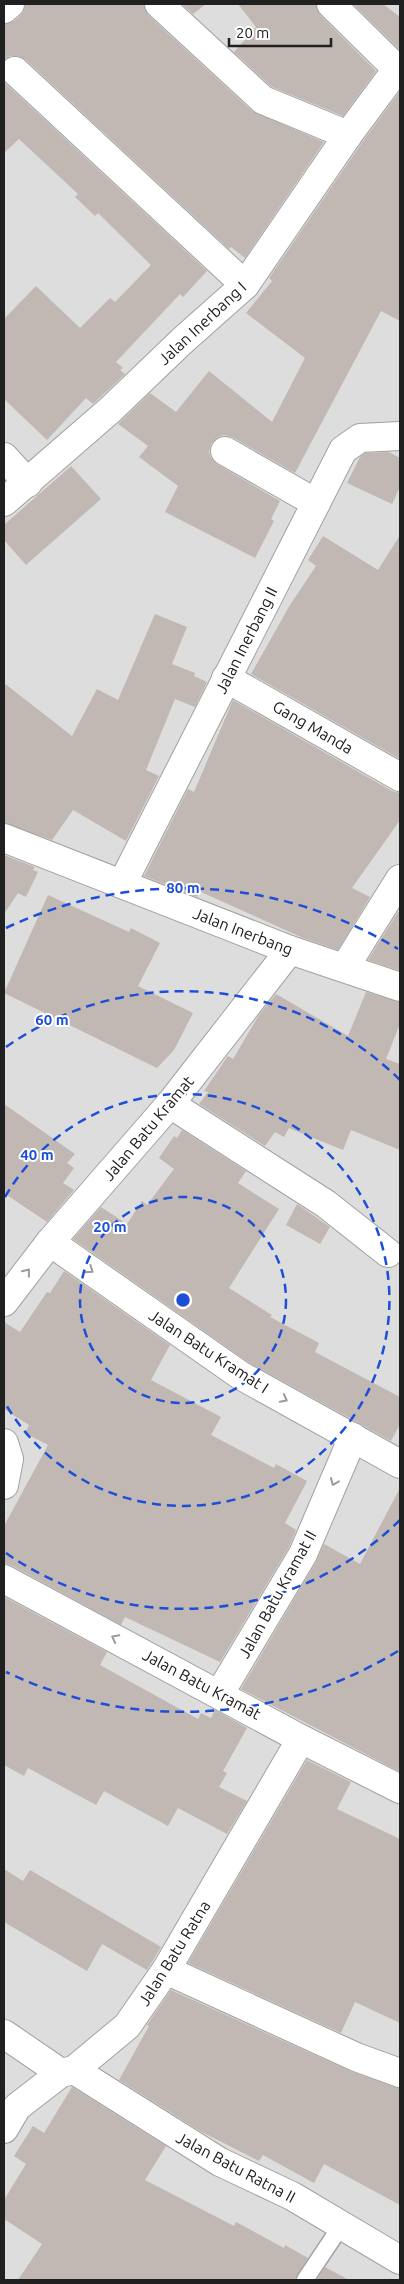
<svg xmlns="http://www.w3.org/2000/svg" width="404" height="2284" font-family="Ubuntu,sans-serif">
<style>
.residential{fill:#dedddd}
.building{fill:#c1b7b3}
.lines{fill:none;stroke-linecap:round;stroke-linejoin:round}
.lane-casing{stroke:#a1a1a1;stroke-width:19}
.street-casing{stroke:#a1a1a1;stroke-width:30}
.lane{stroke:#fff;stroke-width:16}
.street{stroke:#fff;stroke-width:28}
.oneway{stroke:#9b9b9b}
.ring{fill:none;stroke:#1d4ed8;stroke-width:2.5;stroke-dasharray:9 6}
.labels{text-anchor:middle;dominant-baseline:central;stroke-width:4;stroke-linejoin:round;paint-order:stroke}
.street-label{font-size:16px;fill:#202020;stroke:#fff}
.centre{fill:#1d4ed8;stroke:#fff;stroke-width:2.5}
.ring-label{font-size:15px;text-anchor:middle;font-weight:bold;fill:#1d4ed8;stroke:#fff;stroke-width:4;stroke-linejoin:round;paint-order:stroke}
</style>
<rect width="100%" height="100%" fill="#f1ece7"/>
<!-- residential -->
<rect class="residential" x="4" y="4" width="396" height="2276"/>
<!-- building -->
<g class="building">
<polygon points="25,4 144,4 148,15 252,111 324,142 245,258 231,247 229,249 26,60 18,56 10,56 4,60 4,24 14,21 20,16 24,10"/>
<polygon points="182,4 206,4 193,14"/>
<polygon points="238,4 316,4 320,15 376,71 343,116 272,87 234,52 256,27"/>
<polygon points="353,4 383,4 400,17 400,50"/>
<polygon points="4,82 207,271 183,297 180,294 116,362 123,368 120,370 125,374 93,404 86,398 47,440 4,399 4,319 36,286 80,328 110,298 115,302 151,265 98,213 95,216 75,197 78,194 19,139 4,153"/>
<polygon points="400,91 400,321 381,311 295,473 232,437 224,435 218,437 211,444 209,452 211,458 217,464 280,501 271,519 274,521 255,558 165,512 178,486 139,457 148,446 118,424 150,393 176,412 209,371 272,422 305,358 246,313 272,281 269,278 361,144"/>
<polygon points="389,452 400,458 400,487 392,504 347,483 360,457 365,453"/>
<polygon points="71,466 101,499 26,565 4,540 4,525"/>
<polygon points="400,535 400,759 251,674 290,605 316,566 308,560 323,536 378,570"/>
<polygon points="155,614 187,627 172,664 195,673 194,676 207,682 195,707 175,699 146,770 159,776 126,841 73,810 52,840 4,823 4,683 72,736 97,689 118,700"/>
<polygon points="233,700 392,791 400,793 400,820 352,888 370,897 338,950 303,938 199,891 197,897 144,876 188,789 194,792"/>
<polygon points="4,855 35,867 33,870 38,872 26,897 18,893 4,914"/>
<polygon points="48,895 129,932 131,928 160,943 138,986 193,1013 174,1050 157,1068 4,993"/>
<polygon points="398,912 400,912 400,971 368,960"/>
<polygon points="366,992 400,1002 400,1024 386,1059 400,1064 400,1150 351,1130 343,1150 289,1128 284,1137 275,1132 265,1146 199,1104 208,1092 204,1091 228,1056 233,1059 259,1015 276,994 348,1036"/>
<polygon points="4,1104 75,1154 67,1163 74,1168 63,1183 74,1190 47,1222 4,1193"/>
<polygon points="182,1130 246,1171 238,1183 279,1209 229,1288 272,1315 270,1317 319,1343 315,1352 400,1397 400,1424 391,1441 248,1362 73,1239 101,1207 127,1224 142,1201 147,1205 174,1169 159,1158 174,1136 177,1138"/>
<polygon points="297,1204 330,1227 320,1244 286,1225"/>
<polygon points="64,1271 170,1345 151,1380 221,1417 211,1435 274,1468 276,1464 307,1481 285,1523 296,1530 289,1547 220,1662 125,1617 121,1625 11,1565 4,1563 4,1526 48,1445 25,1433 29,1425 4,1409 4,1322 20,1332 47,1292 50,1293"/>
<polygon points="400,1488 400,1772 241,1689 316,1562 324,1544 360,1564"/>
<polygon points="4,1597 107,1652 100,1665 198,1719 201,1713 211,1718 215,1710 247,1728 223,1771 227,1773 219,1787 247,1801 227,1834 178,1808 168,1826 104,1791 96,1805 28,1768 24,1776 4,1765"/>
<polygon points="307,1760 351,1782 337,1809 400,1839 400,2023 355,2002 341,2033 188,1963"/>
<polygon points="4,1869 23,1881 30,1870 161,1947 147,1970 102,1944 87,1971 4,1922"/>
<polygon points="171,1990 350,2071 400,2088 400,2205 324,2164 314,2183 263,2155 259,2161 200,2131 119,2080 149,2026 147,2025"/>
<polygon points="72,2087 166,2146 145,2180 234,2226 236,2222 284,2248 285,2245 308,2258 295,2280 18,2280 42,2244 4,2219 4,2200 26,2164 14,2156 33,2126 44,2133"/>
<polygon points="325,2267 349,2280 317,2280"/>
</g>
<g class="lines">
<!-- lane casing -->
<g class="lane-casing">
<polyline id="lane" points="305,2280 341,2226"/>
</g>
<!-- street casing -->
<g class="street-casing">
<g id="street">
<polyline points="159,4 263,100 348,135"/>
<polyline points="331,4 397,69"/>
<polyline points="4,9 10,4"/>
<polyline points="15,71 245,285"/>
<polyline points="225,451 316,503"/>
<polyline points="4,457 28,483"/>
<polyline points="4,502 110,410 182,341 245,285 348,135 400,65"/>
<polyline points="226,678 400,777"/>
<polyline points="4,838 290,950 400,987"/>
<polyline points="122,884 343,450 360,438 400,436"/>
<polyline points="345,967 400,879"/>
<polyline points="170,1104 326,1204 388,1253"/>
<polyline points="50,1242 240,1375 400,1464"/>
<polyline points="4,1302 50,1242 170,1104 290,950"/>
<polyline points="4,1443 9,1459 4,1485"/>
<polyline points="4,1579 301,1739 400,1789"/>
<polyline points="220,1693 303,1554 353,1437"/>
<polyline points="166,1970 356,2057 400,2073"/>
<polyline points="4,2034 61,2073"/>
<polyline points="74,2070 220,2162 292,2196 400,2260"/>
<polyline points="4,2129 17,2107 61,2073 74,2070 127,2026 166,1970 301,1739"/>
</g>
</g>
<!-- lane -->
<use href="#lane" class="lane"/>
<!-- street -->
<use href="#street" class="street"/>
</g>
<!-- one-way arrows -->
<defs><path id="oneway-chevron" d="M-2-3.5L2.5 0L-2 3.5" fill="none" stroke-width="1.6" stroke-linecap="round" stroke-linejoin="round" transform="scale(1.25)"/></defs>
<g class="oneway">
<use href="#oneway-chevron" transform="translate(90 1270) rotate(35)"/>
<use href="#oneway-chevron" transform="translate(27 1272) rotate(-52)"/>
<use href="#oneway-chevron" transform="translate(284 1399) rotate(28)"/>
<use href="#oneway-chevron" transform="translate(334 1482) rotate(113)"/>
<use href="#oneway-chevron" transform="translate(115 1638) rotate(-152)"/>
</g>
<!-- distance rings -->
<g class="ring">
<circle cx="183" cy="1300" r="103"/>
<path d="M5 1197A206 206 0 1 1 5 1403"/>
<path d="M400 1520A309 309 0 0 1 6 1553M6 1047A309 309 0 0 1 400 1080"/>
<path d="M398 1651A412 412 0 0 1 6 1672M6 928A412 412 0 0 1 398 949"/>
</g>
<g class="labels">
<!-- street labels -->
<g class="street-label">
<text transform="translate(202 323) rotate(-43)">Jalan Inerbang I</text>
<text transform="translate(246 640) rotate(-63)">Jalan Inerbang II</text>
<text transform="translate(313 727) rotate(30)">Gang Manda</text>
<text transform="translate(243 931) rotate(21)">Jalan Inerbang</text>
<text transform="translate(148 1128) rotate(-50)">Jalan Batu Kramat</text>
<text transform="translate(209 1351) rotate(33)">Jalan Batu Kramat I</text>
<text transform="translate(277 1594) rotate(-61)">Jalan Batu Kramat II</text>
<text transform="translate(202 1684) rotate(28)">Jalan Batu Kramat</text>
<text transform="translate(174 1953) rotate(-58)">Jalan Batu Ratna</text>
<text transform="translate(236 2167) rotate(28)">Jalan Batu Ratna II</text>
</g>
</g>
<circle cx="183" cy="1300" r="8" class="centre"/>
<g class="ring-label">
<text x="183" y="893">80 m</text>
<text x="52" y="1025">60 m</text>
<text x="37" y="1160">40 m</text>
<text x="110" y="1232">20 m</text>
</g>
<!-- border -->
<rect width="404" height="2284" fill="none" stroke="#202020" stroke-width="10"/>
<!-- scale -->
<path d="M229 38v8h102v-8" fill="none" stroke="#202020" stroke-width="2.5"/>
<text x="236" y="38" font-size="15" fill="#202020" stroke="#ffffff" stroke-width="4" paint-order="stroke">20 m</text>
</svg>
